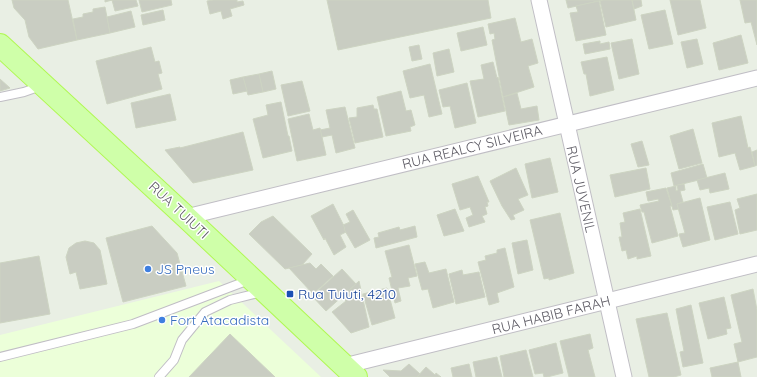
<svg xmlns="http://www.w3.org/2000/svg" width="757" height="377" font-family="Quicksand,sans-serif">
<style>
.commercial{fill:#ecffd9}
.building{fill:#c9cdc2;stroke:#cdd4c2}
.lines{fill:none;stroke-linecap:round;stroke-linejoin:round}
.lane-casing{stroke:#c0bec5;stroke-width:10}
.street-casing{stroke:#c0bec5;stroke-width:17}
.primary-casing{stroke:#b0f853;stroke-width:24}
.lane{stroke:#fff;stroke-width:8}
.street{stroke:#fff;stroke-width:15}
.primary{stroke:#cfffa9;stroke-width:22}
.shop-dot{fill:#3f7fe0;stroke:#fff;stroke-width:1.5}
.transit-dot{fill:#1a4fb4;stroke:#fff;stroke-width:1.5}
.labels{text-anchor:middle;dominant-baseline:central;stroke-width:3;stroke-linejoin:round;paint-order:stroke}
.street-label{font-size:14px;fill:#5e5c65;stroke:#fff}
.shop-label{font-size:14px;fill:#366cbe;stroke:#fff;text-anchor:start}
.transit-label{font-size:14px;fill:#164399;stroke:#fff;text-anchor:start}
</style>
<rect width="100%" height="100%" fill="#e9efe4"/>
<!-- commercial -->
<polygon class="commercial" points="219,281 321,377 0,377 0,335"/>
<!-- building -->
<g class="building">
<polygon points="12,0 68,0 77,40 38,49 29,37 25,20 14,8"/>
<polygon points="105,0 136,0 138,6 115,11 112,0 105,2"/>
<polygon points="139,0 171,0 172,5 142,12"/>
<polygon points="213,0 237,0 237,2 243,1 244,5 230,9 232,16 223,19 221,11 210,14 207,1"/>
<polygon points="327,0 488,0 491,18 338,50"/>
<polygon points="566,0 603,0 568,8"/>
<polygon points="603,0 632,0 636,20 606,27 600,1"/>
<polygon points="632,0 641,0 642,6 634,9"/>
<polygon points="670,0 700,0 706,28 678,35"/>
<polygon points="740,0 757,0 757,45 751,22 745,23"/>
<polygon points="599,1 606,35 576,41 570,13 578,12 576,6"/>
<polygon points="105,7 110,33 77,40 73,19 83,17 83,14 93,12 93,9"/>
<polygon points="163,10 165,20 143,25 141,15"/>
<polygon points="665,10 673,44 649,49 641,15"/>
<polygon points="131,11 135,27 110,33 107,17"/>
<polygon points="515,18 521,42 532,39 538,63 528,66 534,87 503,97 492,40 495,39 494,33 490,34 488,24"/>
<polygon points="483,27 487,45 461,51 457,33"/>
<polygon points="741,35 748,63 719,70 713,43"/>
<polygon points="632,39 639,74 619,79 611,43"/>
<polygon points="697,39 703,64 687,68 681,42"/>
<polygon points="600,41 600,44 609,42 610,49 585,54 583,44"/>
<polygon points="419,45 422,59 412,61 409,47"/>
<polygon points="151,47 155,62 159,61 162,73 158,74 162,89 107,104 96,61"/>
<polygon points="449,49 454,72 437,76 433,53"/>
<polygon points="607,57 614,90 590,96 586,74 584,74 581,62"/>
<polygon points="493,62 497,78 498,77 505,111 478,117 470,81 484,79 481,65"/>
<polygon points="430,64 442,114 429,117 424,95 410,98 403,71"/>
<polygon points="272,71 276,89 263,92 259,74"/>
<polygon points="259,74 263,92 248,95 243,77"/>
<polygon points="243,77 247,91 233,94 230,80"/>
<polygon points="0,79 10,88 0,91"/>
<polygon points="302,81 310,111 288,116 281,85"/>
<polygon points="467,83 476,123 455,128 450,106 443,107 439,90"/>
<polygon points="401,91 406,111 411,110 415,125 410,127 411,131 386,136 377,97"/>
<polygon points="517,93 521,109 537,106 539,120 509,125 503,97"/>
<polygon points="170,94 176,120 136,128 131,103"/>
<polygon points="281,102 288,136 289,136 292,151 263,158 253,119 268,115 266,105"/>
<polygon points="373,105 374,109 377,109 383,137 355,143 349,118 357,117 357,108"/>
<polygon points="345,107 355,148 336,153 332,135 322,137 320,130 330,128 326,110"/>
<polygon points="309,114 313,130 320,128 326,155 297,161 288,119"/>
<polygon points="741,116 748,148 750,147 755,166 740,170 735,153 719,157 712,123"/>
<polygon points="693,129 702,163 679,169 670,136"/>
<polygon points="243,132 253,170 193,183 165,150 180,147 180,148"/>
<polygon points="642,141 649,165 638,167 631,144"/>
<polygon points="757,150 757,165 755,166 752,152"/>
<polygon points="550,158 558,192 532,198 525,164"/>
<polygon points="703,164 707,178 674,186 671,173"/>
<polygon points="516,168 528,195 518,199 524,210 513,215 515,219 511,220 502,206 490,181"/>
<polygon points="646,168 650,189 615,197 610,175"/>
<polygon points="725,173 729,189 710,193 709,188 700,190 697,180"/>
<polygon points="478,176 489,202 487,202 488,206 485,207 487,214 482,216 485,222 469,227 466,218 473,215 470,207 460,210 452,184"/>
<polygon points="684,184 685,190 680,191 683,202 677,204 679,209 673,210 667,188 676,186 676,191 678,190 677,185"/>
<polygon points="666,188 672,206 670,206 678,236 652,243 644,212 642,212 640,205 659,201 658,199 648,201 646,192"/>
<polygon points="757,194 757,230 740,234 735,210 740,208 737,199"/>
<polygon points="700,198 710,240 683,247 679,234 685,233 677,204"/>
<polygon points="730,202 738,234 715,240 707,207"/>
<polygon points="333,204 345,228 344,229 346,232 340,235 346,247 334,255 325,238 324,240 311,216"/>
<polygon points="455,209 464,231 444,236 437,215"/>
<polygon points="640,209 651,256 637,259 637,256 628,259 626,250 622,251 619,237 622,237 620,223 625,222 623,213"/>
<polygon points="353,210 370,240 355,248 344,229 345,228 343,225 350,222 346,214"/>
<polygon points="560,213 574,273 549,280 549,278 544,279 530,220"/>
<polygon points="273,216 312,254 302,265 285,269 249,234 261,222"/>
<polygon points="152,226 177,253 186,286 123,302 106,238"/>
<polygon points="415,226 417,237 376,248 374,238 379,237 378,233 399,227 400,230"/>
<polygon points="527,240 533,270 518,274 512,243"/>
<polygon points="85,241 94,243 100,250 107,284 80,289 76,272 70,274 66,257 69,248 76,243"/>
<polygon points="409,245 417,276 408,278 410,286 398,288 401,301 395,303 389,278 392,277 385,251"/>
<polygon points="505,248 514,287 497,293 499,302 489,305 478,262 486,260 485,256 497,253 497,250"/>
<polygon points="39,256 50,314 0,323 0,263"/>
<polygon points="425,262 429,273 446,269 454,302 433,308 428,289 422,290 415,264"/>
<polygon points="310,263 316,269 321,264 333,276 313,294 289,268"/>
<polygon points="342,269 356,284 326,311 312,296"/>
<polygon points="462,270 463,275 479,272 485,297 456,304 449,274"/>
<polygon points="359,281 369,327 351,333 332,312 346,301 344,299 347,297 344,295"/>
<polygon points="387,288 395,318 372,325 363,294"/>
<polygon points="753,289 757,310 757,357 738,362 734,344 742,342 731,295"/>
<polygon points="724,297 731,328 726,329 727,334 708,339 699,303"/>
<polygon points="691,305 703,363 683,367 680,352 684,351 676,309"/>
<polygon points="667,313 681,375 674,377 649,377 636,319"/>
<polygon points="230,334 275,377 189,377"/>
<polygon points="590,334 593,348 588,350 595,377 569,377 560,341"/>
<polygon points="556,343 563,373 547,377 544,377 543,373 535,374 529,350"/>
<polygon points="526,350 533,377 504,377 500,356"/>
<polygon points="497,357 502,377 476,377 473,362"/>
<polygon points="738,362 741,377 712,377 710,368"/>
<polygon points="409,364 420,374 417,377 390,377 383,370 401,371"/>
<polygon points="469,364 472,377 453,377 451,368"/>
<polygon points="426,367 435,375 436,373 441,377 417,377"/>
</g>
<g class="lines">
<!-- lane casing -->
<g class="lane-casing">
<g id="lane">
<polyline points="0,97 24,92 41,86"/>
<polyline points="0,357 133,324 249,280"/>
<polyline points="159,377 174,360 182,340 205,312 230,300 262,292"/>
</g>
</g>
<!-- street casing -->
<g class="street-casing">
<g id="street">
<polyline points="539,0 624,377"/>
<polyline points="186,217 757,78"/>
<polyline points="344,366 757,264"/>
</g>
</g>
<!-- primary casing -->
<g class="primary-casing">
<polyline id="primary" points="0,45 186,217 356,377"/>
</g>
<!-- lane -->
<use href="#lane" class="lane"/>
<!-- street -->
<use href="#street" class="street"/>
<!-- primary -->
<use href="#primary" class="primary"/>
</g>
<!-- markers -->
<g class="shop-dot">
<circle cx="148" cy="269" r="4"/>
<circle cx="162" cy="320" r="4"/>
</g>
<rect class="transit-dot" x="286" y="290" width="8" height="8" rx="2"/>
<g class="labels">
<!-- street labels -->
<g class="street-label">
<text transform="translate(472 147) rotate(-14)">RUA REALCY SILVEIRA</text>
<text transform="translate(581 189) rotate(77)">RUA JUVENIL</text>
<text transform="translate(179 210) rotate(43)">RUA TUIUTI</text>
<text transform="translate(551 315) rotate(-14)">RUA HABIB FARAH</text>
</g>
<!-- shop labels -->
<g class="shop-label">
<text x="156" y="269">JS Pneus</text>
<text x="170" y="320">Fort Atacadista</text>
</g>
<!-- transit labels -->
<g class="transit-label">
<text x="298" y="294">Rua Tuiuti, 4210</text>
</g>
</g>
</svg>
